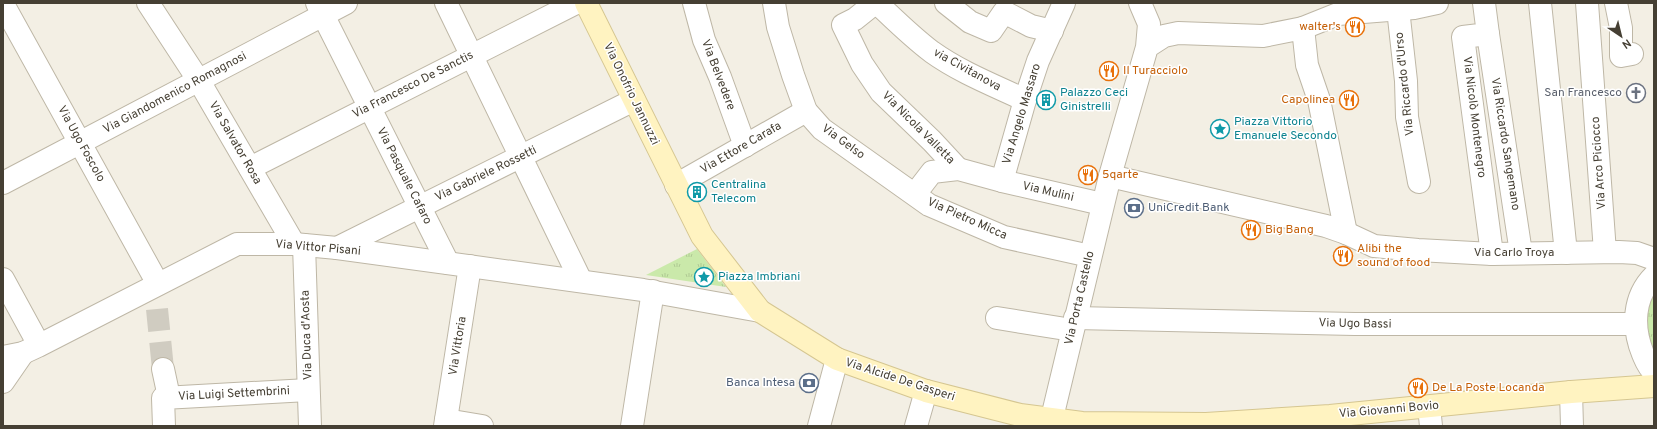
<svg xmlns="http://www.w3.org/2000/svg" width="1657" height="429" font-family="Overpass,sans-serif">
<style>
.grass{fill:url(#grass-tufts)}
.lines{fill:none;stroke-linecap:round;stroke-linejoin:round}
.street-tunnel{stroke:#d0ccc1;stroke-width:22;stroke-dasharray:22 11;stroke-linecap:butt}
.street-casing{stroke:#beb7a6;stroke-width:24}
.secondary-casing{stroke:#d5c691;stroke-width:24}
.street{stroke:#fff;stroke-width:22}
.secondary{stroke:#fff3c1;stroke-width:22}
.labels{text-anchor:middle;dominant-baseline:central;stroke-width:3;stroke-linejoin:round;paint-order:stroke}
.food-label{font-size:12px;fill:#c56008;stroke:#fff;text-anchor:start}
.street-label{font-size:12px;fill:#453f33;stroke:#fff}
.culture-label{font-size:12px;fill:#0d838f;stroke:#fff;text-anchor:start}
.worship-label{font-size:12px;fill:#5b616d;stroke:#fff;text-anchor:end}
.service-label{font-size:12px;fill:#4e5e75;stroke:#fff;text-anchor:start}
</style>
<defs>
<pattern id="grass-tufts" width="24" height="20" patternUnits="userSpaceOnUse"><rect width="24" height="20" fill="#cae9aa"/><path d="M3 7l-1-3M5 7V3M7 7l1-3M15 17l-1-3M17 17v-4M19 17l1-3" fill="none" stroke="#afc993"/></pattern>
</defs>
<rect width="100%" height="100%" fill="#f3efe4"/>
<!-- grass -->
<g class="grass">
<polygon points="697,249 726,287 646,275"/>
<polygon points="1654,294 1654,351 1647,342 1645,310"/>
</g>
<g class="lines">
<!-- street-tunnel -->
<polyline class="street-tunnel" points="157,309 163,369"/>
<!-- street casing -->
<g class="street-casing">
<g id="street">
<polyline points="148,3 199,81 294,244"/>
<polyline points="317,3 448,263"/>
<polyline points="446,3 581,281"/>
<polyline points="694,3 704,40 720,77 745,146"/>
<polyline points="774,3 778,27 793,75 806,111 822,129 929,205 1004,237 1090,256"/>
<polyline points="875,3 855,19 843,25 862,64 881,92 932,141 958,169"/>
<path d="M877 3C895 20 912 37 932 52 960 72 993 85 1025 100"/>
<polyline points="946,3 970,22 991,31 1004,12 1031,26 1052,31"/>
<polyline points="1140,3 1149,24 1147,47 1110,176 1326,226 1346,233 1319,100 1307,65 1303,28 1263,36 1178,33 1164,36 1147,47"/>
<polyline points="1484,3 1488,34 1463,37 1492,254"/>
<polyline points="1540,3 1566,253"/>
<polyline points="1587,3 1605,252"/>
<polyline points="1616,3 1621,28 1621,56 1632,54"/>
<polyline points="3,4 158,284"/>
<polyline points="1398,9 1406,81 1407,117 1419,182"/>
<polyline points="1303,28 1338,14 1414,8 1437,3"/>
<polyline points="1488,34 1521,253"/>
<polyline points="250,168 576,3"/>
<polyline points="1002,181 1025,100 1038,61 1064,3"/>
<polyline points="3,183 346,3"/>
<polyline points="676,185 806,111"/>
<polyline points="915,194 932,172 958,169 1002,181 1102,204"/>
<polyline points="1346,233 1374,246 1418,250 1492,254 1619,252 1637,253 1654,259"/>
<polyline points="304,245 310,426"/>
<polyline points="337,248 634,100"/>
<path d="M1654 276C1633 297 1632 327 1643 354 1646 361 1648 367 1654 372"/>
<polyline points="3,279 39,345"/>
<polyline points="997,318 1072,330"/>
<polyline points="1075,318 1355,324 1635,324"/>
<polyline points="3,357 23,353 38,346 237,244 294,244 337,248 643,290 760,311"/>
<polyline points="163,369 169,397"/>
<polyline points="3,382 23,353"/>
<polyline points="1571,392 1572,426"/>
<polyline points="1429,407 1431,426"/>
<polyline points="446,420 482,426"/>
<polyline points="164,426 163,398 308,390"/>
<polyline points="445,426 470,266"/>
<polyline points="632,426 653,291"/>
<polyline points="819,426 837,359"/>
<polyline points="916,426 926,391"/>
<polyline points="1050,426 1110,176"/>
</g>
</g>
<!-- secondary casing -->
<g class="secondary-casing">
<polyline id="secondary" points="586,3 702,236 760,311 837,359 926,391 1020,415 1082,423 1206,424 1330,416 1571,392 1654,386"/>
</g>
<!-- street -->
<use href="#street" class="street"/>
<!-- secondary -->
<use href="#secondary" class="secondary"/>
</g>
<!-- icons -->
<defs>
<g id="restaurant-ring" transform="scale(1)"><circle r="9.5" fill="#fff" stroke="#e8710a" stroke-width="1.5"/><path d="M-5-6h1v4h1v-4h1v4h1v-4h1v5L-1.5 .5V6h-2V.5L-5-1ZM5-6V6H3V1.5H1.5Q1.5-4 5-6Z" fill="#e8710a"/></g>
<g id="church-ring" transform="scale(1)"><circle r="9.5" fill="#fff" stroke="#6b7280" stroke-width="1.5"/><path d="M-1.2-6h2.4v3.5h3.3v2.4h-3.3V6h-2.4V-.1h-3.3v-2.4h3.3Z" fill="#6b7280"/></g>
<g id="building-ring" transform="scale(1)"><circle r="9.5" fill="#fff" stroke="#0f9aa8" stroke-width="1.5"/><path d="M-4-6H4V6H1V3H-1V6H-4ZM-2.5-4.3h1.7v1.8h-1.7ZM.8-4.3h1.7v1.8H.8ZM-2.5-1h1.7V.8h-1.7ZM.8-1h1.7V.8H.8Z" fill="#0f9aa8"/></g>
<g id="sight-ring" transform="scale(1)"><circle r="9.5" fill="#fff" stroke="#0f9aa8" stroke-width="1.5"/><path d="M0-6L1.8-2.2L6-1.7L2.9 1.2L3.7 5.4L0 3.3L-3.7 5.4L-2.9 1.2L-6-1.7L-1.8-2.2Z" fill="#0f9aa8"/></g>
<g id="bank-ring" transform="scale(1)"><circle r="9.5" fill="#fff" stroke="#5c6f8a" stroke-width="1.5"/><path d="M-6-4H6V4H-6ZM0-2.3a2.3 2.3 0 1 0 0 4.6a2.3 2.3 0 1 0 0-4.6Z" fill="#5c6f8a"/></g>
</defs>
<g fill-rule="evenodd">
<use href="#restaurant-ring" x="1355" y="27"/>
<use href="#restaurant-ring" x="1109" y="71"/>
<use href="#church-ring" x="1636" y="93"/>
<use href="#building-ring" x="1046" y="100"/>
<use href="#restaurant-ring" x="1349" y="100"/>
<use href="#sight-ring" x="1220" y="129"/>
<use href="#restaurant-ring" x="1088" y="175"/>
<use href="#building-ring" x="697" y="192"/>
<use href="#bank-ring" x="1134" y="208"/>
<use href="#restaurant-ring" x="1251" y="230"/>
<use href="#restaurant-ring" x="1343" y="256"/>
<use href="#sight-ring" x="704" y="277"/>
<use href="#bank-ring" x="809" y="383"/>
<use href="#restaurant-ring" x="1418" y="388"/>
</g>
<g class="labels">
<!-- food labels -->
<g class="food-label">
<text x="1341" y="27" text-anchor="end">walter's</text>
<text x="1123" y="71">Il Turacciolo</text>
<text x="1335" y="100" text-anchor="end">Capolinea</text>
<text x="1102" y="175">5qarte</text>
<text x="1265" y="230">Big Bang</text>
<text x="1357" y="249">Alibi the<tspan x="1357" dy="14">sound of food</tspan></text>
<text x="1432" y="388">De La Poste Locanda</text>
</g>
<!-- street labels -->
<g class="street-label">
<text transform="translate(967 70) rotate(29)">via Civitanova</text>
<text transform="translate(718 75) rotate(69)">Via Belvedere</text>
<text transform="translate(1405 84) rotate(-96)">Via Riccardo d'Urso</text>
<text transform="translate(413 85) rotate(-27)">Via Francesco De Sanctis</text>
<text transform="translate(175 93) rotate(-28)">Via Giandomenico Romagnosi</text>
<text transform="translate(631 94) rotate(64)">Via Onofrio Jannuzzi</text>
<text transform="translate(1022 114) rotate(-73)">Via Angelo Massaro</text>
<text transform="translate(1474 117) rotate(83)">Via Nicolò Montenegro</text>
<text transform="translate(918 128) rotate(45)">Via Nicola Valletta</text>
<text transform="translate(843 142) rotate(36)">Via Gelso</text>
<text transform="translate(235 143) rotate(60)">Via Salvator Rosa</text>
<text transform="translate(81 144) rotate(61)">Via Ugo Foscolo</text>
<text transform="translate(1505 144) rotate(81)">Via Riccardo Sangemano</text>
<text transform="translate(741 148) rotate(-30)">Via Ettore Carafa</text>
<text transform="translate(1599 163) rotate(-94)">Via Arco Piciocco</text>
<text transform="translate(486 174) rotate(-26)">Via Gabriele Rossetti</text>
<text transform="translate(404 176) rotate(63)">Via Pasquale Cafaro</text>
<text transform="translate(1048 192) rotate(13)">Via Mulini</text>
<text transform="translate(967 219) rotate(24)">Via Pietro Micca</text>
<text transform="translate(318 248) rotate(5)">Via Vittor Pisani</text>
<text x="1514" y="253">Via Carlo Troya</text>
<text transform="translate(1080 298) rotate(-77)">Via Porta Castello</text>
<text transform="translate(1355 324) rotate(1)">Via Ugo Bassi</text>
<text transform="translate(307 335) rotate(-92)">Via Duca d'Aosta</text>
<text transform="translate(458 346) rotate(-81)">Via Vittoria</text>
<text transform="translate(900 380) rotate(18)">Via Alcide De Gasperi</text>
<text transform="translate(234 394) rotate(-3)">Via Luigi Settembrini</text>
<text transform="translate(1389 410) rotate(-5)">Via Giovanni Bovio</text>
</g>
<!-- culture labels -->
<g class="culture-label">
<text x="1060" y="93">Palazzo Ceci<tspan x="1060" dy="14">Ginistrelli</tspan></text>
<text x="1234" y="122">Piazza Vittorio<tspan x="1234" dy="14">Emanuele Secondo</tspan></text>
<text x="711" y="185">Centralina<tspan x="711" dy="14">Telecom</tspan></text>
<text x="718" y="277">Piazza Imbriani</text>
</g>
<!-- worship labels -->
<g class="worship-label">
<text x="1622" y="93">San Francesco</text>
</g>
<!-- service labels -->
<g class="service-label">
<text x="1148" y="208">UniCredit Bank</text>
<text x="795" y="383" text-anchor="end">Banca Intesa</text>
</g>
</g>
<!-- border -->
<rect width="1657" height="429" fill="none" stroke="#453f33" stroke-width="8"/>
<!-- north arrow -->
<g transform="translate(1621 36) rotate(145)" stroke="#ffffff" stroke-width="3" paint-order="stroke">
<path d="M0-3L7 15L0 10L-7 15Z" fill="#453f33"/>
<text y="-6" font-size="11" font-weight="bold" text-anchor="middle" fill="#453f33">N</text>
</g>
</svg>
